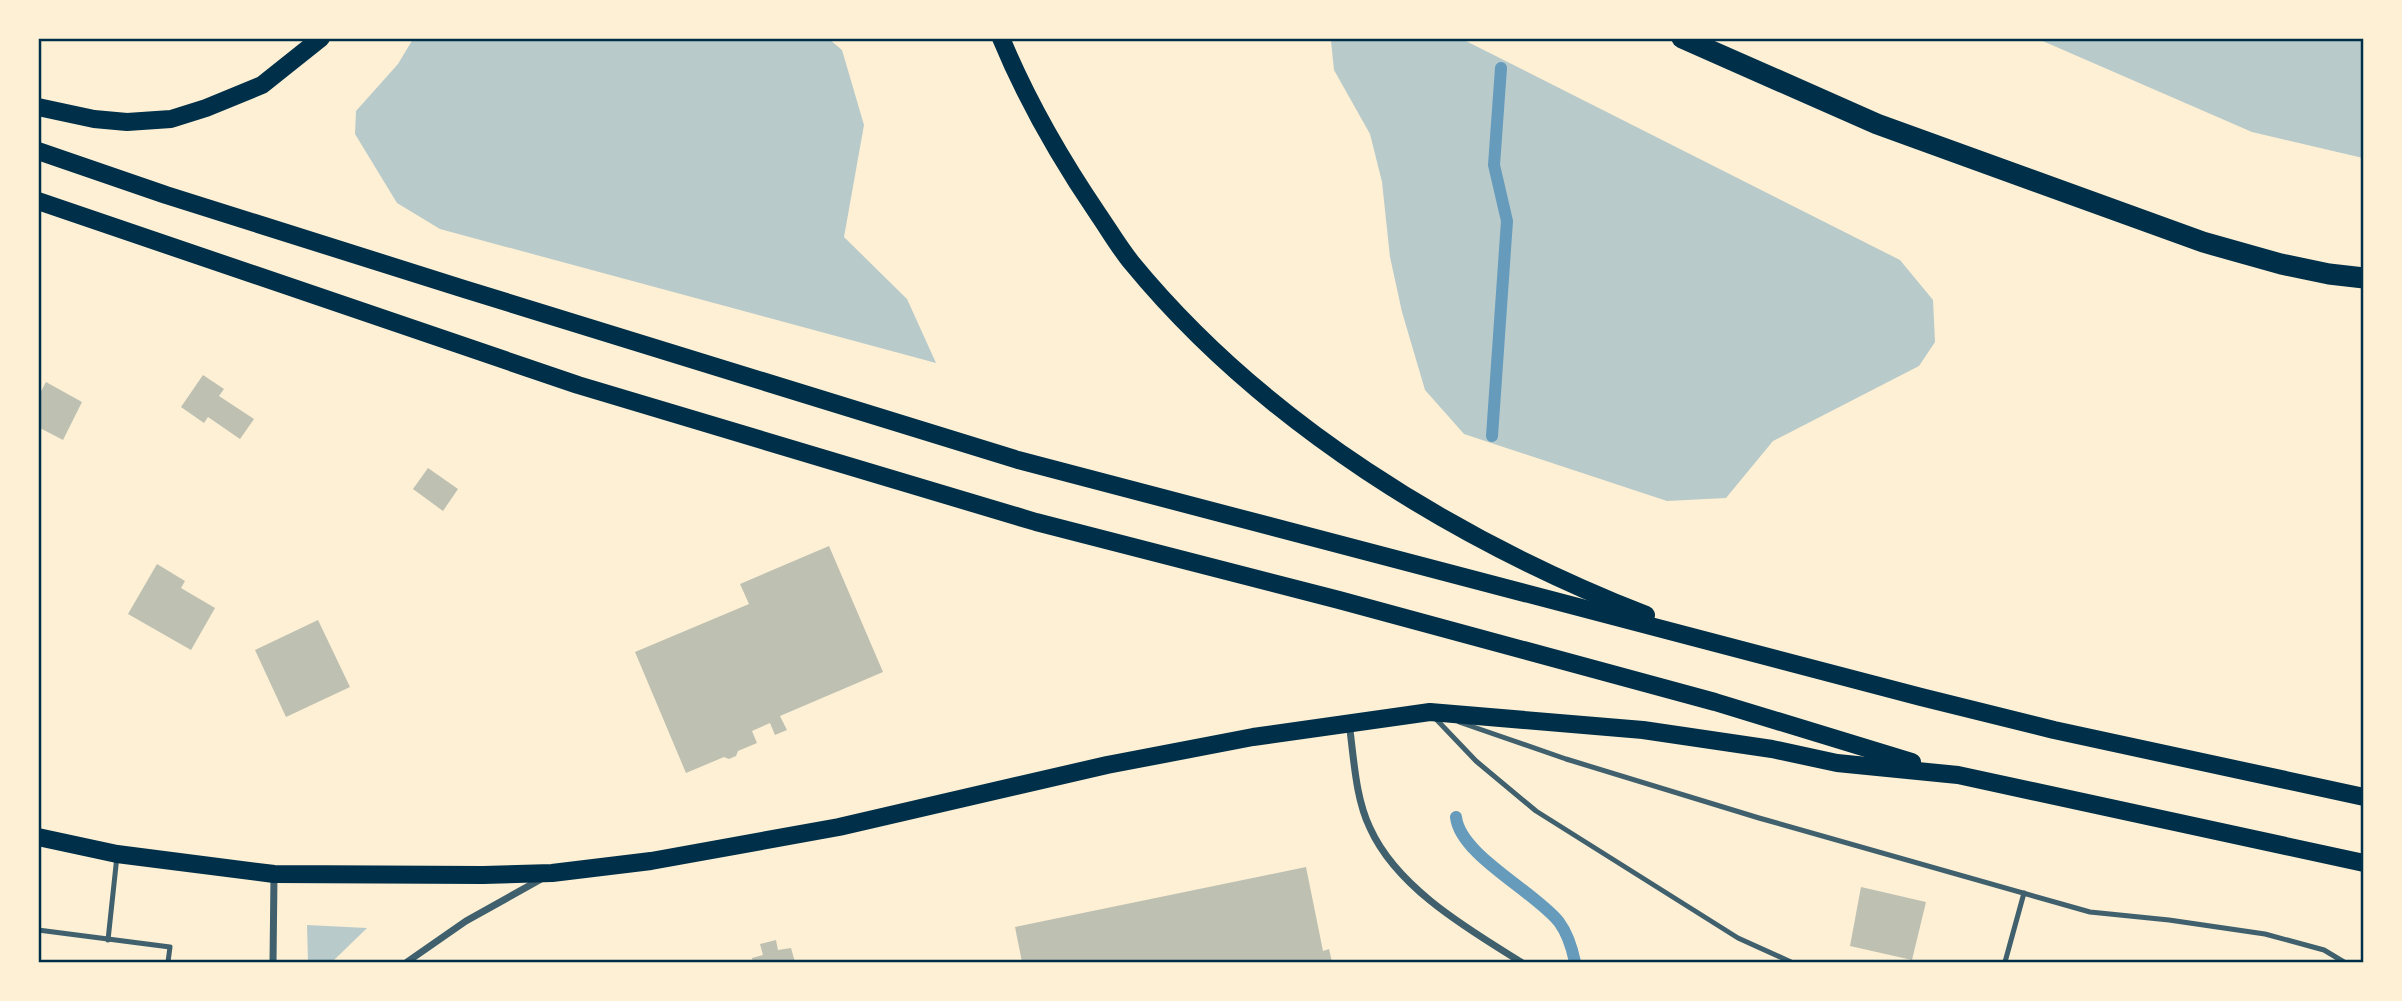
<svg xmlns="http://www.w3.org/2000/svg" width="2402" height="1001" font-family="Cabin,sans-serif">
<style>
.green{fill:#b9caca}
.lines{fill:none;stroke-linecap:round;stroke-linejoin:round}
.stream{stroke:#669bbc;stroke-width:12}
.building{fill:#bec0b2}
.service{stroke:#3f606c;stroke-width:5}
.minor{stroke:#3f606c;stroke-width:7}
.primary{stroke:#003049;stroke-width:18}
.motorway{stroke:#003049;stroke-width:21}
.neatline{fill:none;stroke:#003049;stroke-width:2.5}
</style>
<rect width="100%" height="100%" fill="#fdf0d5"/>
<!-- green -->
<g class="green">
<polygon points="413,39 829,39 842,50 864,125 844,237 907,299 936,363 440,229 397,203 355,134 356,111 398,64"/>
<polygon points="1333,39 1462,39 1900,260 1933,300 1935,342 1919,366 1773,441 1726,498 1667,501 1464,434 1425,390 1402,312 1390,257 1382,182 1370,134 1334,70 1331,41"/>
<polygon points="2038,39 2363,39 2363,158 2252,132"/>
<polygon points="307,925 367,928 332,962 308,962"/>
</g>
<g class="lines">
<!-- stream -->
<g class="stream">
<polyline points="1492,436 1507,221 1494,165 1501,68"/>
<path d="M1456 817C1460 855 1534 891 1559 922 1568 934 1572 948 1575 962"/>
</g>
</g>
<!-- building -->
<g class="building">
<polygon points="203,375 224,389 219,396 254,419 240,439 208,417 204,423 181,407"/>
<polygon points="46,382 82,402 63,440 38,427 38,397"/>
<polygon points="428,468 458,489 443,511 413,489"/>
<polygon points="829,546 883,672 780,716 787,730 775,735 770,723 752,731 757,743 738,751 736,756 729,759 724,757 686,773 635,652 749,604 740,584"/>
<polygon points="157,564 185,581 181,588 215,608 191,650 128,614"/>
<polygon points="318,620 350,687 286,717 255,650"/>
<polygon points="1306,867 1323,951 1329,949 1332,962 1022,962 1015,927"/>
<polygon points="1861,887 1926,902 1912,960 1850,946"/>
<polygon points="776,940 778,950 791,948 795,962 753,962 752,958 763,955 760,944"/>
</g>
<g class="lines">
<!-- service -->
<g class="service">
<polyline points="1435,718 1476,761 1536,811 1738,938 1791,962"/>
<polyline points="1459,722 1566,759 1759,818 2090,912 2169,920 2265,934 2324,950 2344,962"/>
<polyline points="38,930 170,947 168,962"/>
<polyline points="108,940 117,856"/>
<polyline points="2005,962 2024,893"/>
</g>
<!-- minor -->
<g class="minor">
<path d="M1349 723C1354 757 1355 797 1370 828 1397 888 1468 929 1521 962"/>
<polyline points="273,962 274,876"/>
<polyline points="407,962 466,921 543,878"/>
</g>
<!-- primary -->
<g class="primary">
<path d="M1001 38C1027 101 1060 158 1098 214 1109 230 1119 247 1131 262 1263 423 1455 540 1646 615"/>
<polyline points="38,107 94,119 127,122 171,119 206,108 262,85 321,38"/>
<polyline points="38,151 166,195 464,289 1018,460 1921,697 2054,730 2364,797"/>
<polyline points="38,201 578,385 1036,522 1339,600 1715,702 1912,762"/>
<polyline points="38,837 117,854 274,874 483,875 552,873 651,861 839,827 1107,765 1253,737 1430,712 1643,730 1772,749 1837,763 1958,775 2364,863"/>
</g>
<!-- motorway -->
<polyline class="motorway" points="1682,38 1877,124 2203,242 2281,264 2329,274 2364,278"/>
</g>
<!-- border -->
<rect width="2402" height="1001" fill="none" stroke="#fdf0d5" stroke-width="80"/>
<rect x="40" y="40" width="2322" height="921" class="neatline"/>
</svg>
